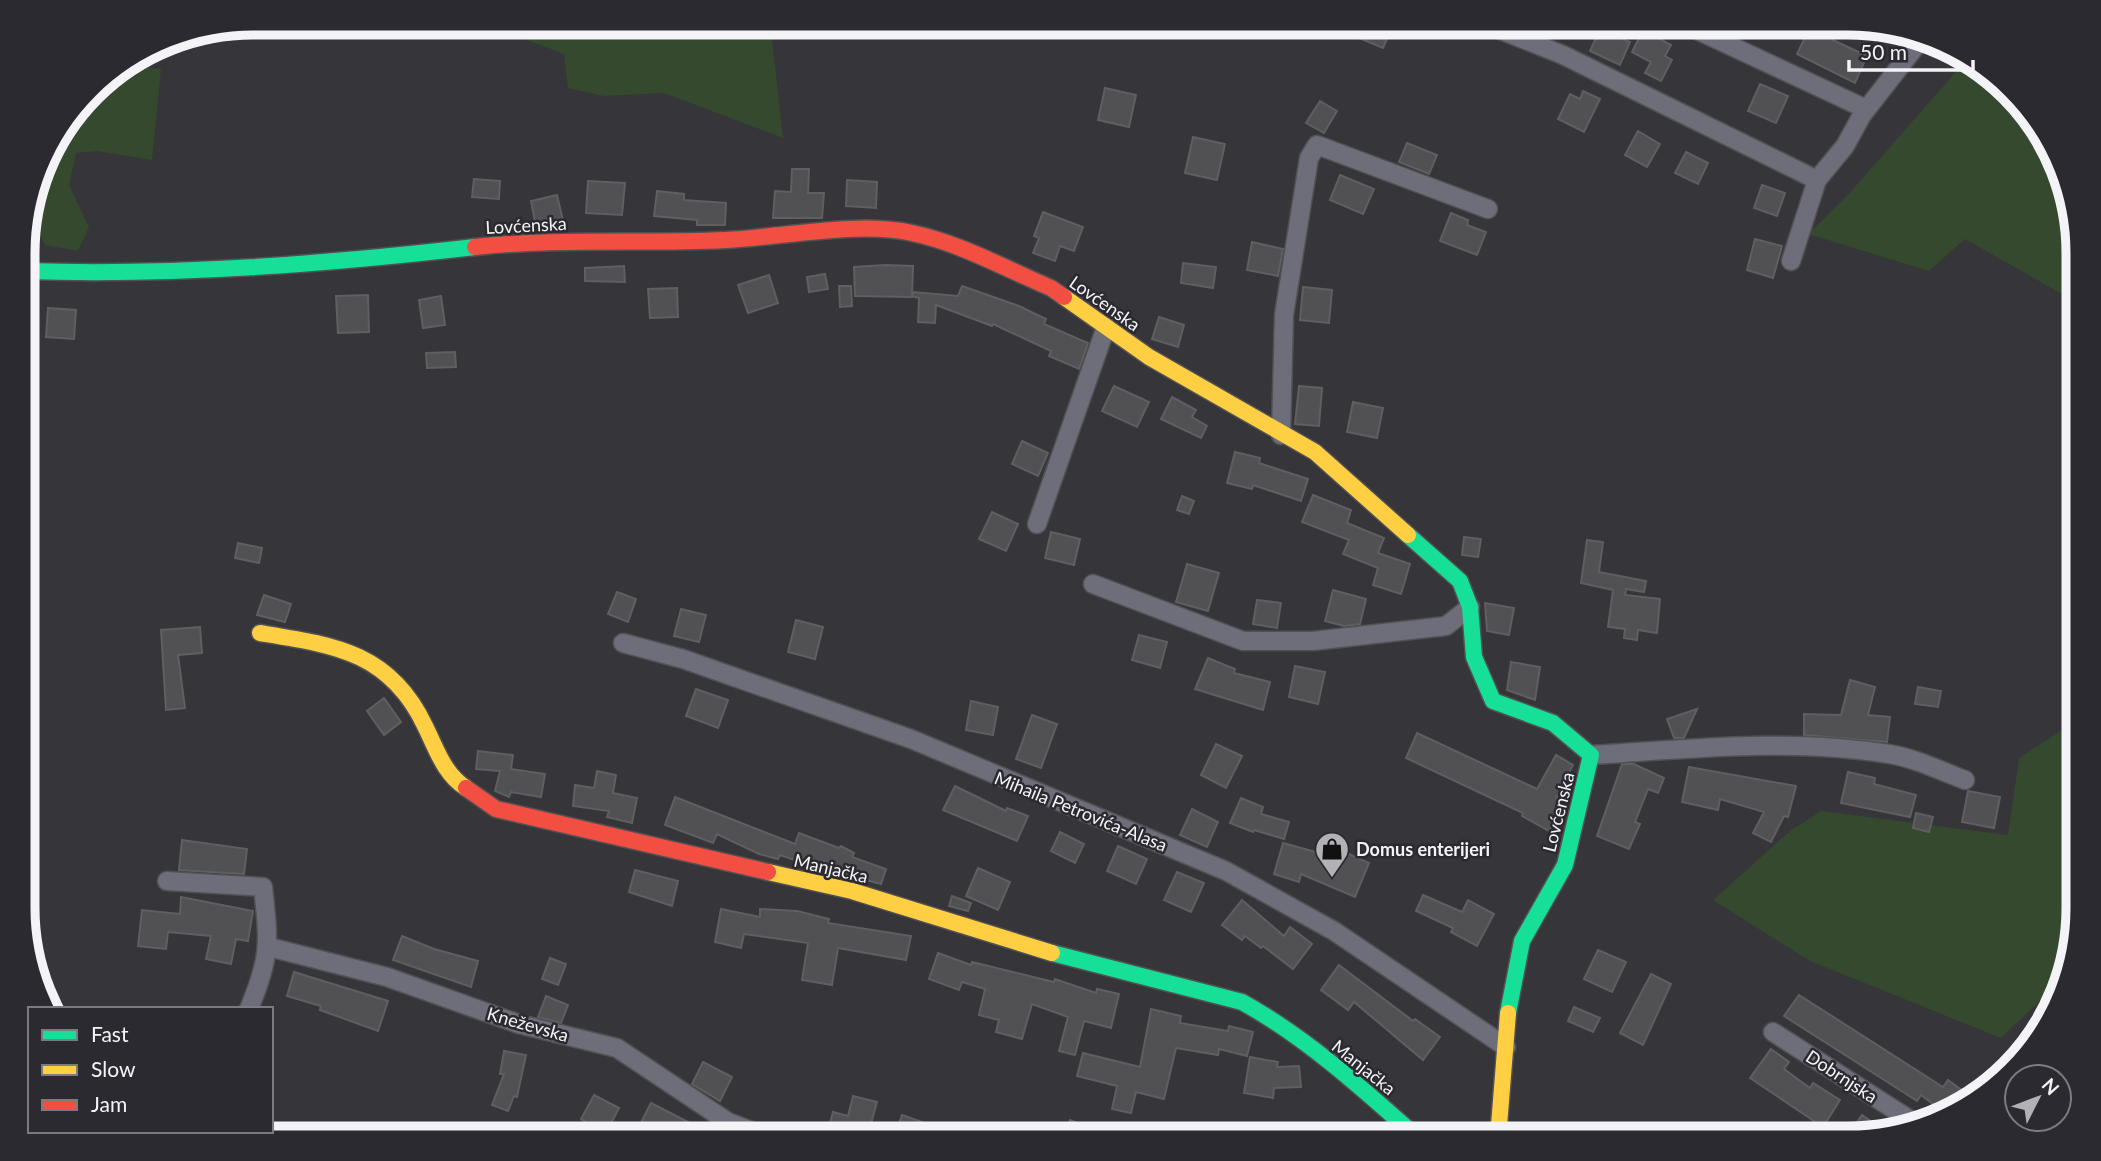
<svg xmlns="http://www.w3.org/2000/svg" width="2101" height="1161" font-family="Lato,sans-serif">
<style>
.green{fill:#34492e}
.building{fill:#515154;stroke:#5f5e61;stroke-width:2}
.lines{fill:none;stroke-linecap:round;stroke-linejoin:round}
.street-casing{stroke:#515153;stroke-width:21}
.fast-casing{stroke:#515153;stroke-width:19}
.slow-casing{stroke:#515153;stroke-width:19}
.jam-casing{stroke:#515153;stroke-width:19}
.street{stroke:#6e6d7a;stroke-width:18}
.fast{stroke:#16e098;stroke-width:16}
.slow{stroke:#ffcf43;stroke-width:16}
.jam{stroke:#f24e42;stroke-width:16}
.labels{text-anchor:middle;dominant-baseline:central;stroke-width:5;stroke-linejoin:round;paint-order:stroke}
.street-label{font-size:18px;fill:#f4f4f8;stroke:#2b2a30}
.poi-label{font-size:18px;font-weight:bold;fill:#f4f4f8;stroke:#2b2a30;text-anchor:start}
.rim{fill:none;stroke:#f4f4f8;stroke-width:9}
</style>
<rect width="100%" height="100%" fill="#363539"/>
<!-- green -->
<g class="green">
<polygon points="482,23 770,23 783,138 664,93 604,96 568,88 564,54"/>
<polygon points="1968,58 2040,126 2078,238 2078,303 1965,239 1929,271 1808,234 1846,197"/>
<polygon points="126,64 161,69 152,160 97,151 76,153 69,185 89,227 78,251 45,245 29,211 47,151 101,80"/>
<polygon points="2070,725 2078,727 2078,922 2060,982 2001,1038 1810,961 1713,900 1790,831 1821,811 2008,835 2019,758"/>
</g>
<!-- building -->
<g class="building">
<polygon points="1366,23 1394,23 1383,48 1359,38"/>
<polygon points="1812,23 1827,23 1839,28 1833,40 1867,56 1855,83 1797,54"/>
<polygon points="1600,29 1630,42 1620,65 1590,51"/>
<polygon points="1643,30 1671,45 1665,56 1672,60 1661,81 1645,73 1651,62 1632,52"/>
<polygon points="1760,84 1788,96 1776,123 1748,111"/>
<polygon points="1105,88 1136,95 1129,127 1098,120"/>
<polygon points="1583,91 1600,99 1584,132 1558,119 1570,94 1580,99"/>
<polygon points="1320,101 1337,111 1324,133 1306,123"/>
<polygon points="1638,131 1660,144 1647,167 1625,155"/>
<polygon points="1193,137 1225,144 1217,180 1185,173"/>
<polygon points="1407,143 1437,155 1429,174 1399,162"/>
<polygon points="1686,152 1708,163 1698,184 1675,173"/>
<polygon points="792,169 809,169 808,193 824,193 822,218 773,218 775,191 791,192"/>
<polygon points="1340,175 1374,189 1363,214 1330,200"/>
<polygon points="474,179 500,181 499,199 472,197"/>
<polygon points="847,180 877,182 876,208 846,206"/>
<polygon points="588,181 625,183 622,215 586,213"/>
<polygon points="1762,185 1785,193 1777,216 1754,208"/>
<polygon points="657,191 684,194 684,200 726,203 725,225 697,225 697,220 654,216"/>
<polygon points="557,195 564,225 536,227 531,201"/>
<polygon points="1043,212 1083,227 1074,251 1060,246 1055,261 1033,253 1039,238 1034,236"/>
<polygon points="1451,213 1468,220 1467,225 1486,232 1477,255 1440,241"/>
<polygon points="1755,239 1782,246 1773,278 1747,270"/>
<polygon points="1252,242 1283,249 1278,276 1247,270"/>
<polygon points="1183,263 1216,267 1213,288 1181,283"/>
<polygon points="885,265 913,266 912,297 855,296 854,267"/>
<polygon points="624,266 625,282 585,281 585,268"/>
<polygon points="825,274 828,289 809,292 807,277"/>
<polygon points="769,275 778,303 748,313 738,285"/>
<polygon points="839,286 851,286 852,306 840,307"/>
<polygon points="962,286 1019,306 1046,319 1044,324 1088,343 1079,369 1049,356 1051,351 993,324 992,326 936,305 935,323 918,322 919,298 912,296 913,292 958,296"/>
<polygon points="1303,287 1332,290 1329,323 1300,320"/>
<polygon points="677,288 678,317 650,318 648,289"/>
<polygon points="368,295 369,332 338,333 336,296"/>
<polygon points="441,296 445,325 423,328 419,300"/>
<polygon points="48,308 76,310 74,339 46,337"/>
<polygon points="1159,317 1184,325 1178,347 1152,339"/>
<polygon points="455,352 456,367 427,368 426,353"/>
<polygon points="1114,386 1149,402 1137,427 1102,411"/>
<polygon points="1299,386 1322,388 1319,426 1295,424"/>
<polygon points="1172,397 1196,410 1192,417 1207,426 1201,438 1161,419"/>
<polygon points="1353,402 1383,408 1377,438 1347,432"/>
<polygon points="1022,441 1048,453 1038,476 1012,464"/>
<polygon points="1235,452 1260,458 1259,463 1308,479 1301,501 1253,485 1252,489 1227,483"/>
<polygon points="1313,495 1351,510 1347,523 1384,538 1378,553 1410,564 1401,594 1373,585 1378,568 1343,554 1349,540 1302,522"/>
<polygon points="1182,496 1194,501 1189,514 1177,510"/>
<polygon points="992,512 1018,524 1006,551 979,539"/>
<polygon points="1051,532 1080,539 1074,565 1045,558"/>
<polygon points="1464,537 1481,539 1478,557 1462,555"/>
<polygon points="1587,540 1603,542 1599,572 1646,581 1644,592 1626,589 1625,595 1660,599 1657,633 1638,630 1637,640 1624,638 1625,629 1608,627 1613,590 1581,583"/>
<polygon points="238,543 262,548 259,563 235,558"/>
<polygon points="1187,564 1219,573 1208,611 1176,602"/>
<polygon points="1333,590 1366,599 1360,624 1344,626 1325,621"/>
<polygon points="617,592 636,599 628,622 608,614"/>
<polygon points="264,595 291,604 285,622 257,615"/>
<polygon points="1257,600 1281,603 1277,628 1253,624"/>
<polygon points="1485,603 1514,608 1509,635 1487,631"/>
<polygon points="681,609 706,615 699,642 674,636"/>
<polygon points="796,620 823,627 815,659 788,652"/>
<polygon points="200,627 202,653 178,655 185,708 166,710 161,630"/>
<polygon points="1139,635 1167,642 1160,668 1132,660"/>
<polygon points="1208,658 1235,669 1234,673 1270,682 1263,710 1195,689"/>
<polygon points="1511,662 1540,667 1535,700 1507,690"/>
<polygon points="1295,666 1325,672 1318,704 1289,697"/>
<polygon points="1850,680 1875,687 1868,715 1890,717 1887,742 1804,735 1804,714 1841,715"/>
<polygon points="1918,687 1941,691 1938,707 1915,704"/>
<polygon points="696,689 728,700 718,728 686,716"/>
<polygon points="384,698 401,722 384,735 367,711"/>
<polygon points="971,701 998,707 993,735 966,730"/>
<polygon points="1697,709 1684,738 1674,738 1667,719"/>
<polygon points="1032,715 1057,724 1041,768 1016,759"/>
<polygon points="1417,733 1537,789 1556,755 1573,765 1556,799 1564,803 1549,831 1522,816 1523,813 1406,758"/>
<polygon points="1216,744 1242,756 1226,788 1201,775"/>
<polygon points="478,751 513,755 511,769 545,774 541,797 511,792 509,797 495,791 500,771 476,769"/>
<polygon points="1622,764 1634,764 1664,778 1658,793 1648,789 1635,822 1640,824 1629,849 1597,836"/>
<polygon points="1689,767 1796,786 1788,817 1784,816 1771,842 1753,833 1764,812 1720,799 1718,810 1682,802"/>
<polygon points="597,771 616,775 613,793 637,798 632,823 607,817 609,811 573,806 575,785 594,788"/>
<polygon points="1848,772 1875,778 1874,784 1916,795 1910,817 1841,803"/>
<polygon points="955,786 1006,811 1007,808 1028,816 1017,841 943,810"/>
<polygon points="1968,791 2000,797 1994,828 1962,822"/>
<polygon points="675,797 795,844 799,833 839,848 841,846 854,853 852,857 886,869 881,884 851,876 824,861 821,869 780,855 778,859 759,854 717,834 713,843 665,825"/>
<polygon points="1241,798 1263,807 1261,814 1289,822 1284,839 1254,830 1253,832 1230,823"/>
<polygon points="1192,809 1218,822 1207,847 1180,835"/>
<polygon points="1916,813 1933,817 1929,832 1913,828"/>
<polygon points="1060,832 1084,844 1075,863 1051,851"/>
<polygon points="182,840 247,849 244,874 179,870"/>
<polygon points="1283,843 1323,854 1327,844 1369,863 1355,897 1301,874 1299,882 1274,874"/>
<polygon points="1118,846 1147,859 1136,884 1107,871"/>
<polygon points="978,868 1010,882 998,910 966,896"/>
<polygon points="635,870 678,881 672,906 629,892"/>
<polygon points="1177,872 1204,883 1191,912 1164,900"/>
<polygon points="1423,895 1462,912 1468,900 1494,914 1477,946 1451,932 1453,928 1416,911"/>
<polygon points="952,896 971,903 968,911 949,906"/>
<polygon points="181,897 253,911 248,941 236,939 231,964 206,959 211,936 168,932 166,949 138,946 142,910 180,914"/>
<polygon points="1242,900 1284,936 1290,927 1312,944 1293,969 1263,946 1261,948 1245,936 1242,940 1222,925"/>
<polygon points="721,909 760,917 760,909 797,911 829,919 828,923 911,936 906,960 838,948 832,985 802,980 808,943 744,934 741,948 715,942"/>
<polygon points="402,936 434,949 478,961 471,987 393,960"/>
<polygon points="1598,950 1626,962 1612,992 1584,979"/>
<polygon points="938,953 971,965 972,962 1054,982 1055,979 1096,993 1097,989 1119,994 1111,1028 1084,1021 1075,1055 1059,1051 1068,1017 1032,1004 1022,1039 996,1032 999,1020 979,1015 985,989 962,982 959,990 929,979"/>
<polygon points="550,958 566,964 558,985 542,979"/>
<polygon points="1339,965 1413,1021 1415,1019 1440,1037 1423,1060 1354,1002 1348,1010 1321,990"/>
<polygon points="294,972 388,1001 378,1031 320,1010 321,1006 287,996"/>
<polygon points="1651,974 1671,984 1643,1045 1620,1033"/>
<polygon points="1799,995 1943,1087 1948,1080 1975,1100 1942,1111 1921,1095 1917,1101 1784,1016"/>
<polygon points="546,996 568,1005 561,1023 538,1017"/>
<polygon points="1574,1007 1600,1018 1593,1032 1568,1021"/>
<polygon points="1151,1009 1181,1016 1180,1023 1228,1031 1229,1026 1253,1032 1247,1056 1219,1049 1218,1055 1176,1048 1164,1099 1136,1092 1131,1113 1112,1109 1117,1086 1077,1076 1083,1053 1140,1067"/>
<polygon points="1771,1049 1789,1062 1784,1069 1810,1088 1813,1083 1840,1100 1823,1127 1750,1078"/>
<polygon points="504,1051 526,1055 517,1097 514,1096 508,1111 492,1105 504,1074 500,1074"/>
<polygon points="1250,1057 1278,1062 1277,1067 1299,1066 1301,1087 1274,1088 1273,1098 1244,1093"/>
<polygon points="703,1062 732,1077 720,1101 692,1084"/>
<polygon points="594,1095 619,1108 606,1133 581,1119"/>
<polygon points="853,1096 877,1102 867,1138 826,1138 833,1112 848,1116"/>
<polygon points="651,1103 690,1123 682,1138 658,1138 638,1128"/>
<polygon points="902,1115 925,1123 919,1138 894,1138"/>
<polygon points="1862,1115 1884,1130 1862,1138 1846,1138"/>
<polygon points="1070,1120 1091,1128 1087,1138 1065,1133"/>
</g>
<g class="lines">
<!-- street casing -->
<g class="street-casing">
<g id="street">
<polyline points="1483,23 1563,55 1817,180"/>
<polyline points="1682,23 1866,109"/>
<polyline points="1791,261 1817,180 1845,146 1862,115 1919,42"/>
<polyline points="1281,435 1284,315 1309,158 1317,145 1488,209"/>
<polyline points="1037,524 1106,327"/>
<polyline points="1093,584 1243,641 1313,641 1446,626 1470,607"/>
<polyline points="623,643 683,659 911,739 1226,871 1334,931 1506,1047"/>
<path d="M1591 755C1690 749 1791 738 1889 754 1915 758 1941 771 1965 780"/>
<path d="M167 881 263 887C269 943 271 956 249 1009"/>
<polyline points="269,947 387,977 519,1024 617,1048 728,1122 770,1138"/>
<polyline points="1773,1032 1912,1121"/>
</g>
</g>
<!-- fast casing -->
<g class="fast-casing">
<g id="fast">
<path d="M25 271C175 276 327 264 475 247"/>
<polyline points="1408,535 1460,581 1470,607 1474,657 1493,701 1553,723 1591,755 1565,865 1522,941 1508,1013"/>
<path d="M1052 953 1242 1002C1307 1038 1363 1089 1418 1138"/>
</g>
</g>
<!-- slow casing -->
<g class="slow-casing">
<g id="slow">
<polyline points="1064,297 1149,357 1315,452 1408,535"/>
<path d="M260 633C334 645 390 652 425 726 437 750 444 774 466 788"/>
<polyline points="768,872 852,891 1052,953"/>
<polyline points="1498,1138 1508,1013"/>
</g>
</g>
<!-- jam casing -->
<g class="jam-casing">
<g id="jam">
<path d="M475 247C559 238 642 244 726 240 784 237 856 221 912 233 960 243 1006 269 1051 288L1064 297"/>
<polyline points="466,788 496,809 768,872"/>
</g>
</g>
<!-- street -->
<use href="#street" class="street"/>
<!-- fast -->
<use href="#fast" class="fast"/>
<!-- slow -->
<use href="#slow" class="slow"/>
<!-- jam -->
<use href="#jam" class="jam"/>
</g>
<!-- icons -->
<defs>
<g id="shop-pin" transform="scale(1.75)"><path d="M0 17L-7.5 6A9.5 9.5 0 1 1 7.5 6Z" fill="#b2b1b5" stroke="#2b2a30"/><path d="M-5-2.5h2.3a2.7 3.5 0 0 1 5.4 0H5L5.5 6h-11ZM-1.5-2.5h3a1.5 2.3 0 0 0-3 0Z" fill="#111"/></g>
</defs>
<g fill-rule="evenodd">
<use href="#shop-pin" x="1332" y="849"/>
</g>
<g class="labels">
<!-- street labels -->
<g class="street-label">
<text transform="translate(526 225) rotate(-3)">Lovćenska</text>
<text transform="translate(1105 303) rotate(35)">Lovćenska</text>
<text transform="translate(1081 811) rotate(22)">Mihaila Petrovića-Alasa</text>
<text transform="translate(1558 812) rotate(-76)">Lovćenska</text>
<text transform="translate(831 868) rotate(13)">Manjačka</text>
<text transform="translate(528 1024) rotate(16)">Kneževska</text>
<text transform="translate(1364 1067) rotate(39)">Manjačka</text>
<text transform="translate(1842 1076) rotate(33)">Dobrnjska</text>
</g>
<!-- poi labels -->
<g class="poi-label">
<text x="1356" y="849">Domus enterijeri</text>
</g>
</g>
<!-- crop -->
<path d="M0 0H2101V1161H0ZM253 35H1848A218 218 0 0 1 2066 253V908A218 218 0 0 1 1848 1126H253A218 218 0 0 1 35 908V253A218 218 0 0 1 253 35Z" fill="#2b2a30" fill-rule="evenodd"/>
<path class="rim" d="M253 35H1848A218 218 0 0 1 2066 253V908A218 218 0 0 1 1848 1126H253A218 218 0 0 1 35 908V253A218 218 0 0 1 253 35Z"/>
<!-- legend -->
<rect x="28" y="1007" width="245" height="126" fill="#2b2a30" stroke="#7b7b80" stroke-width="2"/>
<rect x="42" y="1030" width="35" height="10" fill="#16e098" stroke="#7b7b80" stroke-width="2"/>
<text x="91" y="1042" font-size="21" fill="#f4f4f8">Fast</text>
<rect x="42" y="1065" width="35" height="10" fill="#ffcf43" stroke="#7b7b80" stroke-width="2"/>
<text x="91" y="1077" font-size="21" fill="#f4f4f8">Slow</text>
<rect x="42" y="1100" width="35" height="10" fill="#f24e42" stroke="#7b7b80" stroke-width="2"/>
<text x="91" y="1112" font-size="21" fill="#f4f4f8">Jam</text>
<!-- north arrow -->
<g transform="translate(2038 1098) rotate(48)"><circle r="33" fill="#2b2a30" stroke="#7b7b80" stroke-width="2"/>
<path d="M0-5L12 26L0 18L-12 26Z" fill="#b2b1b5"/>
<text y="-10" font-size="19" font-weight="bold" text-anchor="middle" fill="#f4f4f8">N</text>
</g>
<!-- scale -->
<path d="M1849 60v10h124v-10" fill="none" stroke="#f4f4f8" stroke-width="3.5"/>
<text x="1860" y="60" font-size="21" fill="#f4f4f8" stroke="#2b2a30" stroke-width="5" paint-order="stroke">50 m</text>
</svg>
